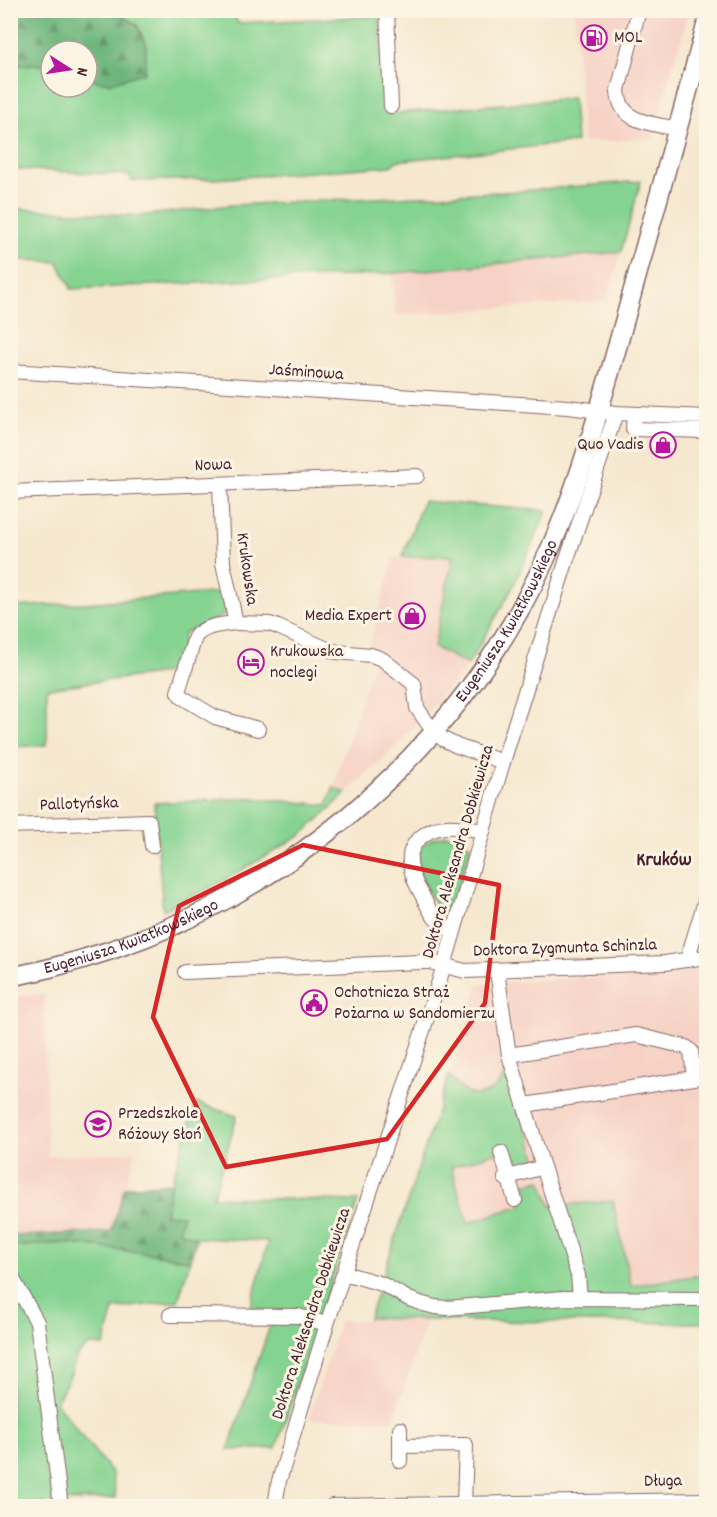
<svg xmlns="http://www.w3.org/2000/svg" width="717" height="1517" font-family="Dekko,sans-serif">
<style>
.built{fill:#f6d1c5}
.green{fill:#85d391;stroke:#68795e;stroke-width:1.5}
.forest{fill:url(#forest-firs);stroke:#5b6a53;stroke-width:1.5}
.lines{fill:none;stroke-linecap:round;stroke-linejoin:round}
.minor-casing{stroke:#866564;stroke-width:16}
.major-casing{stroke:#866564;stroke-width:21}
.minor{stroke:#fff;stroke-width:14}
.major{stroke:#fff;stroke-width:18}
.marked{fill:none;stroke:#d62828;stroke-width:4.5;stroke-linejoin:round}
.labels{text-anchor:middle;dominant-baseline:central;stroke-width:6;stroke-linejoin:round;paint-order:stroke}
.poi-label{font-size:18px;fill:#4a1f2b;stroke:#fcf5e5;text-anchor:start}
.street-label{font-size:18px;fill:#4a1f2b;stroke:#fcf5e5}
.neighbourhood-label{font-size:20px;font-weight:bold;fill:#4a1f2b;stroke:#fcf5e5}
</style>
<defs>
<pattern id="forest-firs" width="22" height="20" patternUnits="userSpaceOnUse" patternTransform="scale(1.5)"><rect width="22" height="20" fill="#6cb57b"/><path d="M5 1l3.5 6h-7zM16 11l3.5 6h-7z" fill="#5b9365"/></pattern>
</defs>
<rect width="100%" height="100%" fill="#fcf5e5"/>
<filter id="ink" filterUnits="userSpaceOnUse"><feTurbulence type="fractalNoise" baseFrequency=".0167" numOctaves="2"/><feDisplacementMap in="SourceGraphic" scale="12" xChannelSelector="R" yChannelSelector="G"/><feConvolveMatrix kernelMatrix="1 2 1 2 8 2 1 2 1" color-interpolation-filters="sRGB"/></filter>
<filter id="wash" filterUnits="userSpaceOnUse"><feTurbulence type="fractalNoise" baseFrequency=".008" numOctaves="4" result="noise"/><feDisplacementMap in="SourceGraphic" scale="24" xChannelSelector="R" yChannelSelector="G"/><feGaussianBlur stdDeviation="1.35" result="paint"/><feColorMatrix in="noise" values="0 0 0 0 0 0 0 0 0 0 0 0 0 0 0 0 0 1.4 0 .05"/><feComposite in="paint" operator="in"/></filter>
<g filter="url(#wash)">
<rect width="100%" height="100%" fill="#f6e8cf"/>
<!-- built -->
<g class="built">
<polygon points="574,11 689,11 652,139 583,142"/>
<polygon points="621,252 607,301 396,315 392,273"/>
<polygon points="454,556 434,647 468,665 416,726 347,793 333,788 374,661 369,646 394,558"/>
<polygon points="706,967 706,1323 427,1319 393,1420 309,1419 340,1320 352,1321 365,1320 367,1319 403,1216 479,984 641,975"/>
<polygon points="44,994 48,1156 136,1152 111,1232 11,1236 10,998"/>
</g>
<!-- green -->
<g class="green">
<polygon points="114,11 235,11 237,23 380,16 386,114 573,98 576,142 396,161 391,166 214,179 131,181 130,175 11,169 10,66 33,64 51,67 51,87 87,87 87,79 111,83 146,44 137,25"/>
<path d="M641 181 621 252 383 274 71 289C69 279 61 272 58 262L11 259V208L138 216 233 205 521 191Z"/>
<polygon points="423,501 547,511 510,593 468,665 434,647 453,556 402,557"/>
<polygon points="223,592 229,613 184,633 181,661 172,661 173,672 47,688 47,745 11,747 11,607 85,603"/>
<polygon points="333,788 347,793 300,836 221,882 163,910 154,803 252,798 327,805"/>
<path d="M446 835C455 835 463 839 470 845V849L451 911 449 915H445L440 913C430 893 403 860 428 841 433 838 440 837 446 835Z"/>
<path d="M507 1064 538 1164 513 1171 506 1149 451 1167 468 1223 522 1205 517 1186 541 1180 551 1206 613 1201 631 1286 706 1274V1323L472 1321 369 1318 449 1075C453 1081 462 1091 470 1094 481 1098 499 1088 503 1078 505 1074 506 1068 507 1064Z"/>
<polygon points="196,1103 237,1116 213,1197 358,1201 276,1448 228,1450 271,1323 247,1321 268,1241 197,1238 179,1231 165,1215 171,1183"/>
<polygon points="63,1243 147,1253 190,1260 178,1301 114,1309 104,1346 89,1345 77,1355 70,1376 56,1403 112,1473 116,1498 11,1506 11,1247"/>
</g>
<!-- forest -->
<g class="forest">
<polygon points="10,11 114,11 137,25 146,44 145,72 111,83 87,79 87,51 51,51 51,67 33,64 11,66"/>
<polygon points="171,1183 165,1214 183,1215 179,1231 197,1238 190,1260 147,1253 63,1243 11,1247 11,1236 111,1232 125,1187"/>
</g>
</g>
<g filter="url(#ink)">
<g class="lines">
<!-- minor casing -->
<g class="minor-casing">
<g id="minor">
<polyline points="387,10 391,106"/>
<path d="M639 10 618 90C619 124 652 123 678 129"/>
<polyline points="10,371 568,407 616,413 706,417"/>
<polyline points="634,414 633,429 706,431"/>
<polyline points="220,484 223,563 236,623 270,624 278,627 327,649 337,652 371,655 382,659 414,684 417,708 433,731 443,739 457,746 503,762"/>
<polyline points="10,492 417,476"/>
<path d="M236 623C221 625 205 625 195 637L178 692 182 697 215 717 258 729"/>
<polyline points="10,826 149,821 152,846"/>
<path d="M453 931C448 928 442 926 438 921 430 914 426 902 421 893 415 883 411 874 410 862 408 842 428 828 446 827 458 826 471 829 483 831"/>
<polyline points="687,960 706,898"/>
<polyline points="497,971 509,1055 636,1035 686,1047 691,1051 694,1078"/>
<polyline points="185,972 421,962 430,962 465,971 665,963 706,957"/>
<polyline points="509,1055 543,1167 578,1275 580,1298"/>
<polyline points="525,1105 706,1076"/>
<polyline points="501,1152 515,1200"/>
<polyline points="505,1178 543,1167"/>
<polyline points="344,1273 382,1284 409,1299 423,1304 435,1307 447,1308 564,1298 706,1299"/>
<polyline points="10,1274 37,1322 61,1506"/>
<polyline points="170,1315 298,1316 327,1324"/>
<polyline points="400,1429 400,1446 466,1445 464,1504"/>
<polyline points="400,1446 400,1461"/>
<polyline points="275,1506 279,1481 327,1324 444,966 503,762 566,562 616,413"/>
<polyline points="332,1506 706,1500"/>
</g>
</g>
<!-- major casing -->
<g class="major-casing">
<g id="major">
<path id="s1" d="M10 977C56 968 101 955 144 938 318 869 467 731 545 560 577 491 597 417 618 344 648 238 677 132 706 26"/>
</g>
</g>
<!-- minor -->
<use href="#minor" class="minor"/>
<!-- major -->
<use href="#major" class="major"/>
</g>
</g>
<!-- marked area -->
<path class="marked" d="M303 845 499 885 485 1003 387 1139 226 1167 153 1017 179 906Z"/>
<!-- icons -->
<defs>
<g id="fuel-ring" transform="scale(1.35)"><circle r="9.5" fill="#fcf5e5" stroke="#b5179e" stroke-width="1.5"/><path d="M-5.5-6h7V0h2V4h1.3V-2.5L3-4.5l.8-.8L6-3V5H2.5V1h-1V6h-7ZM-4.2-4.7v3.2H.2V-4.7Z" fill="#b5179e"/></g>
<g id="shop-ring" transform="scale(1.35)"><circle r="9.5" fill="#fcf5e5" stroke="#b5179e" stroke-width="1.5"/><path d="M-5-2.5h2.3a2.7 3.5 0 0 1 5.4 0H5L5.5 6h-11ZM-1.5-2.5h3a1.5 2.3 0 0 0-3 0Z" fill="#b5179e"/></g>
<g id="hotel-ring" transform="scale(1.35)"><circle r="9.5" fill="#fcf5e5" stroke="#b5179e" stroke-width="1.5"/><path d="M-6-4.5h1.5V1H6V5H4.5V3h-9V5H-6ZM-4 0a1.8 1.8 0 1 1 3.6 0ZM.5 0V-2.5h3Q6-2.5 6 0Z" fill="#b5179e"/></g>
<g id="civic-ring" transform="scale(1.35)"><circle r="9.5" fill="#fcf5e5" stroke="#b5179e" stroke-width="1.5"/><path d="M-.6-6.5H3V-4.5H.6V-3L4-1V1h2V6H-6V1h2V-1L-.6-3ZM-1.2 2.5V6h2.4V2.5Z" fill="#b5179e"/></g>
<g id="school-ring" transform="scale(1.35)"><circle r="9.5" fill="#fcf5e5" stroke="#b5179e" stroke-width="1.5"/><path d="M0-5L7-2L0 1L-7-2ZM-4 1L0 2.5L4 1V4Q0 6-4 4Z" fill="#b5179e"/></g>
</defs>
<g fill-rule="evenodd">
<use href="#fuel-ring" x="594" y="38"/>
<use href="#shop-ring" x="663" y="445"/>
<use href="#shop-ring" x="412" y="616"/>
<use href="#hotel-ring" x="251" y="662"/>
<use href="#civic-ring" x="314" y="1003"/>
<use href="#school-ring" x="98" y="1124"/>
</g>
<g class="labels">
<!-- poi labels -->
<g class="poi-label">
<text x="614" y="38">MOL</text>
<text x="644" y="445" text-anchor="end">Quo Vadis</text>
<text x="392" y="616" text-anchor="end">Media Expert</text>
<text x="270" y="652">Krukowska<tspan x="270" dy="21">noclegi</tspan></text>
<text x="334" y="993">Ochotnicza Straż<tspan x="334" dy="21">Pożarna w Sandomierzu</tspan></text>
<text x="118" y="1114">Przedszkole<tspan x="118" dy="21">Różowy Słoń</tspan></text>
</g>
<!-- street labels -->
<g class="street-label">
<text transform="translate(306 373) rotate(4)">Jaśminowa</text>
<text transform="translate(213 466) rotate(-2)">Nowa</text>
<text transform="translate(246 569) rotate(82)">Krukowska</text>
<text stroke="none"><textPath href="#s1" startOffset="632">Eugeniusza Kwiatkowskiego</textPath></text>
<text transform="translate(79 805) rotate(-2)">Pallotyńska</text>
<text transform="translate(459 852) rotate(-74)">Doktora Aleksandra Dobkiewicza</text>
<text stroke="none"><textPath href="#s1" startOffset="128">Eugeniusza Kwiatkowskiego</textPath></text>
<text transform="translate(565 949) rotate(-2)">Doktora Zygmunta Schinzla</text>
<text transform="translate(312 1314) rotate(-72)">Doktora Aleksandra Dobkiewicza</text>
<text transform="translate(663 1482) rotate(-1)">Długa</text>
</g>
<!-- neighbourhood labels -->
<g class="neighbourhood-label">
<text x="664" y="861">Kruków</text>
</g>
</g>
<!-- margin -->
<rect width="717" height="1517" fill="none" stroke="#fcf5e5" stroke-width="36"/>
<!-- north arrow -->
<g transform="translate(69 69) rotate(102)"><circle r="28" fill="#fcf5e5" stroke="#b59f9b" stroke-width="1.5"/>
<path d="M0-4.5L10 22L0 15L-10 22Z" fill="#b5179e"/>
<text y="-9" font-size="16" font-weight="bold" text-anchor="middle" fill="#4a1f2b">N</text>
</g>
</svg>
